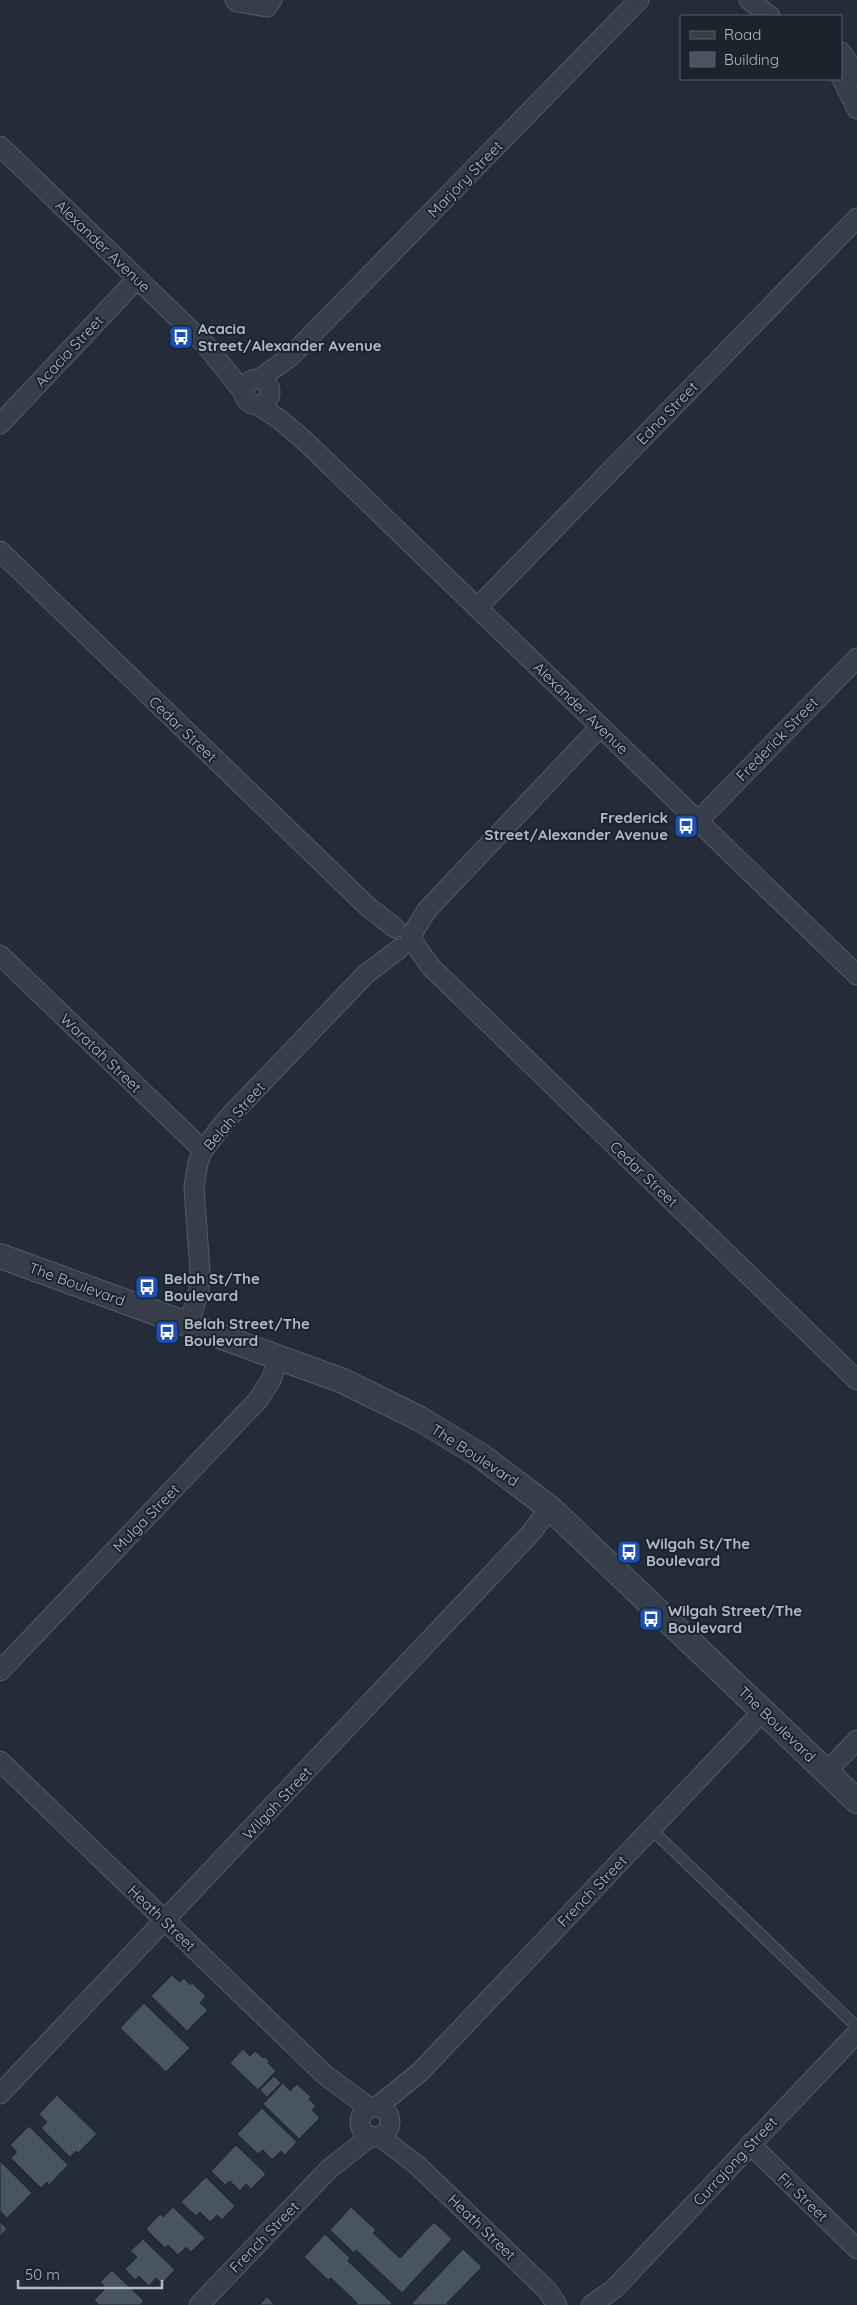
<svg xmlns="http://www.w3.org/2000/svg" width="857" height="2305" font-family="Quicksand,sans-serif">
<style>
.building{fill:#495462;stroke:#1d252f}
.lines{fill:none;stroke-linecap:round;stroke-linejoin:round}
.service-casing{stroke:#545c66;stroke-width:12}
.minor-casing{stroke:#545c66;stroke-width:21}
.tertiary-casing{stroke:#545c66;stroke-width:26}
.service{stroke:#363e49;stroke-width:10}
.minor{stroke:#363e49;stroke-width:19}
.tertiary{stroke:#363e49;stroke-width:24}
.labels{text-anchor:middle;dominant-baseline:central;stroke-width:4;stroke-linejoin:round;paint-order:stroke}
.street-label{font-size:15px;fill:#b1b9c5;stroke:#1c232d}
.poi-label{font-size:15px;font-weight:bold;fill:#b1b9c5;stroke:#1c232d;text-anchor:start}
</style>
<rect width="100%" height="100%" fill="#232c38"/>
<!-- building -->
<g class="building">
<polygon points="172,1975 179,1982 184,1978 190,1985 192,1983 206,1996 200,2003 208,2010 187,2031 151,1996"/>
<polygon points="144,2003 190,2048 166,2072 120,2028"/>
<polygon points="243,2049 250,2056 255,2051 263,2058 264,2056 269,2061 268,2063 276,2071 258,2090 230,2063"/>
<polygon points="274,2076 281,2083 267,2097 260,2090"/>
<polygon points="283,2083 290,2091 297,2084 311,2097 309,2099 316,2106 312,2110 320,2118 299,2139 263,2104"/>
<polygon points="57,2095 97,2134 78,2153 76,2151 70,2157 41,2128 47,2122 39,2114"/>
<polygon points="262,2108 297,2142 285,2155 281,2151 272,2160 263,2150 258,2154 237,2134"/>
<polygon points="29,2126 68,2165 49,2185 47,2182 41,2188 11,2158 17,2152 10,2145"/>
<polygon points="236,2145 266,2174 251,2189 246,2184 240,2191 230,2181 225,2185 211,2171"/>
<polygon points="0,2161 32,2193 7,2218 0,2211"/>
<polygon points="206,2177 235,2206 222,2220 217,2215 210,2222 200,2212 196,2216 181,2202"/>
<polygon points="173,2207 205,2238 191,2252 186,2247 178,2255 168,2245 165,2248 146,2229 160,2214 163,2217"/>
<polygon points="351,2207 376,2230 373,2233 400,2258 434,2222 452,2239 402,2293 356,2250 354,2253 330,2230"/>
<polygon points="0,2222 7,2229 0,2236"/>
<polygon points="325,2234 350,2258 348,2261 392,2303 391,2305 355,2305 357,2303 331,2278 328,2280 304,2257"/>
<polygon points="143,2239 175,2270 162,2283 156,2278 149,2286 139,2276 135,2280 125,2269 137,2257 130,2251"/>
<polygon points="463,2249 482,2267 447,2303 449,2305 414,2305 412,2303"/>
<polygon points="112,2270 144,2301 140,2305 99,2305 94,2300 106,2288 100,2282"/>
<polygon points="267,2297 275,2305 259,2305"/>
</g>
<g class="lines">
<!-- service casing -->
<g class="service-casing">
<polyline id="service" points="651,1829 857,2027"/>
</g>
<!-- minor casing -->
<g class="minor-casing">
<g id="minor">
<polyline points="235,0 237,2 267,7 272,0"/>
<polyline points="749,0 770,16"/>
<polyline points="841,52 857,76"/>
<polyline points="841,77 857,109"/>
<polyline points="0,146 206,345 244,393"/>
<circle cx="257" cy="392" r="13"/>
<polyline points="259,379 290,357 639,0"/>
<polyline points="258,405 279,419 305,441 857,975"/>
<polyline points="0,424 137,279"/>
<polyline points="0,551 367,906 395,928"/>
<polyline points="477,608 857,218"/>
<polyline points="698,821 857,658"/>
<polyline points="411,936 427,910 600,727"/>
<polyline points="411,939 431,967 857,1380"/>
<polyline points="0,955 203,1150"/>
<polyline points="189,1324 199,1290 200,1271 194,1188 198,1163 203,1150 227,1119 366,974 399,949"/>
<polyline points="0,1671 258,1400 271,1380 279,1356"/>
<polyline points="0,1761 325,2075 370,2108"/>
<polyline points="826,1772 857,1740"/>
<polyline points="0,2094 530,1534 550,1508"/>
<polyline points="377,2107 420,2072 763,1711"/>
<circle cx="375" cy="2122" r="15"/>
<polyline points="379,2136 417,2165 547,2290 557,2305"/>
<polyline points="750,2144 857,2249"/>
<polyline points="199,2305 329,2169 371,2136"/>
<polyline points="591,2305 614,2289 857,2033"/>
</g>
</g>
<!-- tertiary casing -->
<g class="tertiary-casing">
<polyline id="tertiary" points="0,1256 343,1381 420,1419 481,1456 550,1508 857,1801"/>
</g>
<!-- service -->
<use href="#service" class="service"/>
<!-- minor -->
<use href="#minor" class="minor"/>
<!-- tertiary -->
<use href="#tertiary" class="tertiary"/>
</g>
<!-- icons -->
<defs>
<g id="bus-square" transform="scale(1.25)"><rect x="-9" y="-9" width="18" height="18" rx="4" fill="#1a4fb4" stroke="#1c232d"/><path d="M-5-6H5V4H4V6H2V4H-2V6H-4V4H-5ZM-3.5-4V0h7V-4ZM-3.5 1.2v1.5H-2V1.2ZM2 1.2v1.5H3.5V1.2Z" fill="#fff"/></g>
</defs>
<g fill-rule="evenodd">
<use href="#bus-square" x="181" y="337"/>
<use href="#bus-square" x="686" y="826"/>
<use href="#bus-square" x="147" y="1287"/>
<use href="#bus-square" x="167" y="1332"/>
<use href="#bus-square" x="629" y="1552"/>
<use href="#bus-square" x="651" y="1619"/>
</g>
<g class="labels">
<!-- street labels -->
<g class="street-label">
<text transform="translate(465 179) rotate(-46)">Marjory Street</text>
<text transform="translate(103 246) rotate(44)">Alexander Avenue</text>
<text transform="translate(69 351) rotate(-47)">Acacia Street</text>
<text transform="translate(667 413) rotate(-46)">Edna Street</text>
<text transform="translate(581 708) rotate(44)">Alexander Avenue</text>
<text transform="translate(183 729) rotate(44)">Cedar Street</text>
<text transform="translate(777 739) rotate(-46)">Frederick Street</text>
<text transform="translate(101 1053) rotate(44)">Waratah Street</text>
<text transform="translate(234 1116) rotate(-49)">Belah Street</text>
<text transform="translate(644 1174) rotate(44)">Cedar Street</text>
<text transform="translate(77 1284) rotate(20)">The Boulevard</text>
<text transform="translate(475 1455) rotate(33)">The Boulevard</text>
<text transform="translate(146 1518) rotate(-46)">Mulga Street</text>
<text transform="translate(777 1724) rotate(44)">The Boulevard</text>
<text transform="translate(277 1803) rotate(-47)">Wilgah Street</text>
<text transform="translate(592 1891) rotate(-46)">French Street</text>
<text transform="translate(162 1918) rotate(44)">Heath Street</text>
<text transform="translate(735 2161) rotate(-47)">Currajong Street</text>
<text transform="translate(803 2197) rotate(44)">Fir Street</text>
<text transform="translate(482 2227) rotate(44)">Heath Street</text>
<text transform="translate(264 2237) rotate(-46)">French Street</text>
</g>
<!-- poi labels -->
<g class="poi-label">
<text x="198" y="328">Acacia<tspan x="198" dy="17">Street/Alexander Avenue</tspan></text>
<text x="668" y="817" text-anchor="end">Frederick<tspan x="668" dy="17">Street/Alexander Avenue</tspan></text>
<text x="164" y="1278">Belah St/The<tspan x="164" dy="17">Boulevard</tspan></text>
<text x="184" y="1323">Belah Street/The<tspan x="184" dy="17">Boulevard</tspan></text>
<text x="646" y="1543">Wilgah St/The<tspan x="646" dy="17">Boulevard</tspan></text>
<text x="668" y="1610">Wilgah Street/The<tspan x="668" dy="17">Boulevard</tspan></text>
</g>
</g>
<!-- legend -->
<rect x="680" y="15" width="162" height="65" fill="#1c232d" stroke="#585f6a"/>
<rect x="690" y="31" width="25" height="8" fill="#363e49" stroke="#585f6a"/>
<text x="724" y="40" font-size="15" fill="#b1b9c5">Road</text>
<rect x="690" y="52" width="25" height="15" fill="#495462" stroke="#585f6a"/>
<text x="724" y="65" font-size="15" fill="#b1b9c5">Building</text>
<!-- scale -->
<path d="M18 2280v8h144v-8" fill="none" stroke="#b1b9c5" stroke-width="2.5"/>
<text x="25" y="2280" font-size="15" fill="#b1b9c5" stroke="#1c232d" stroke-width="4" paint-order="stroke">50 m</text>
</svg>
